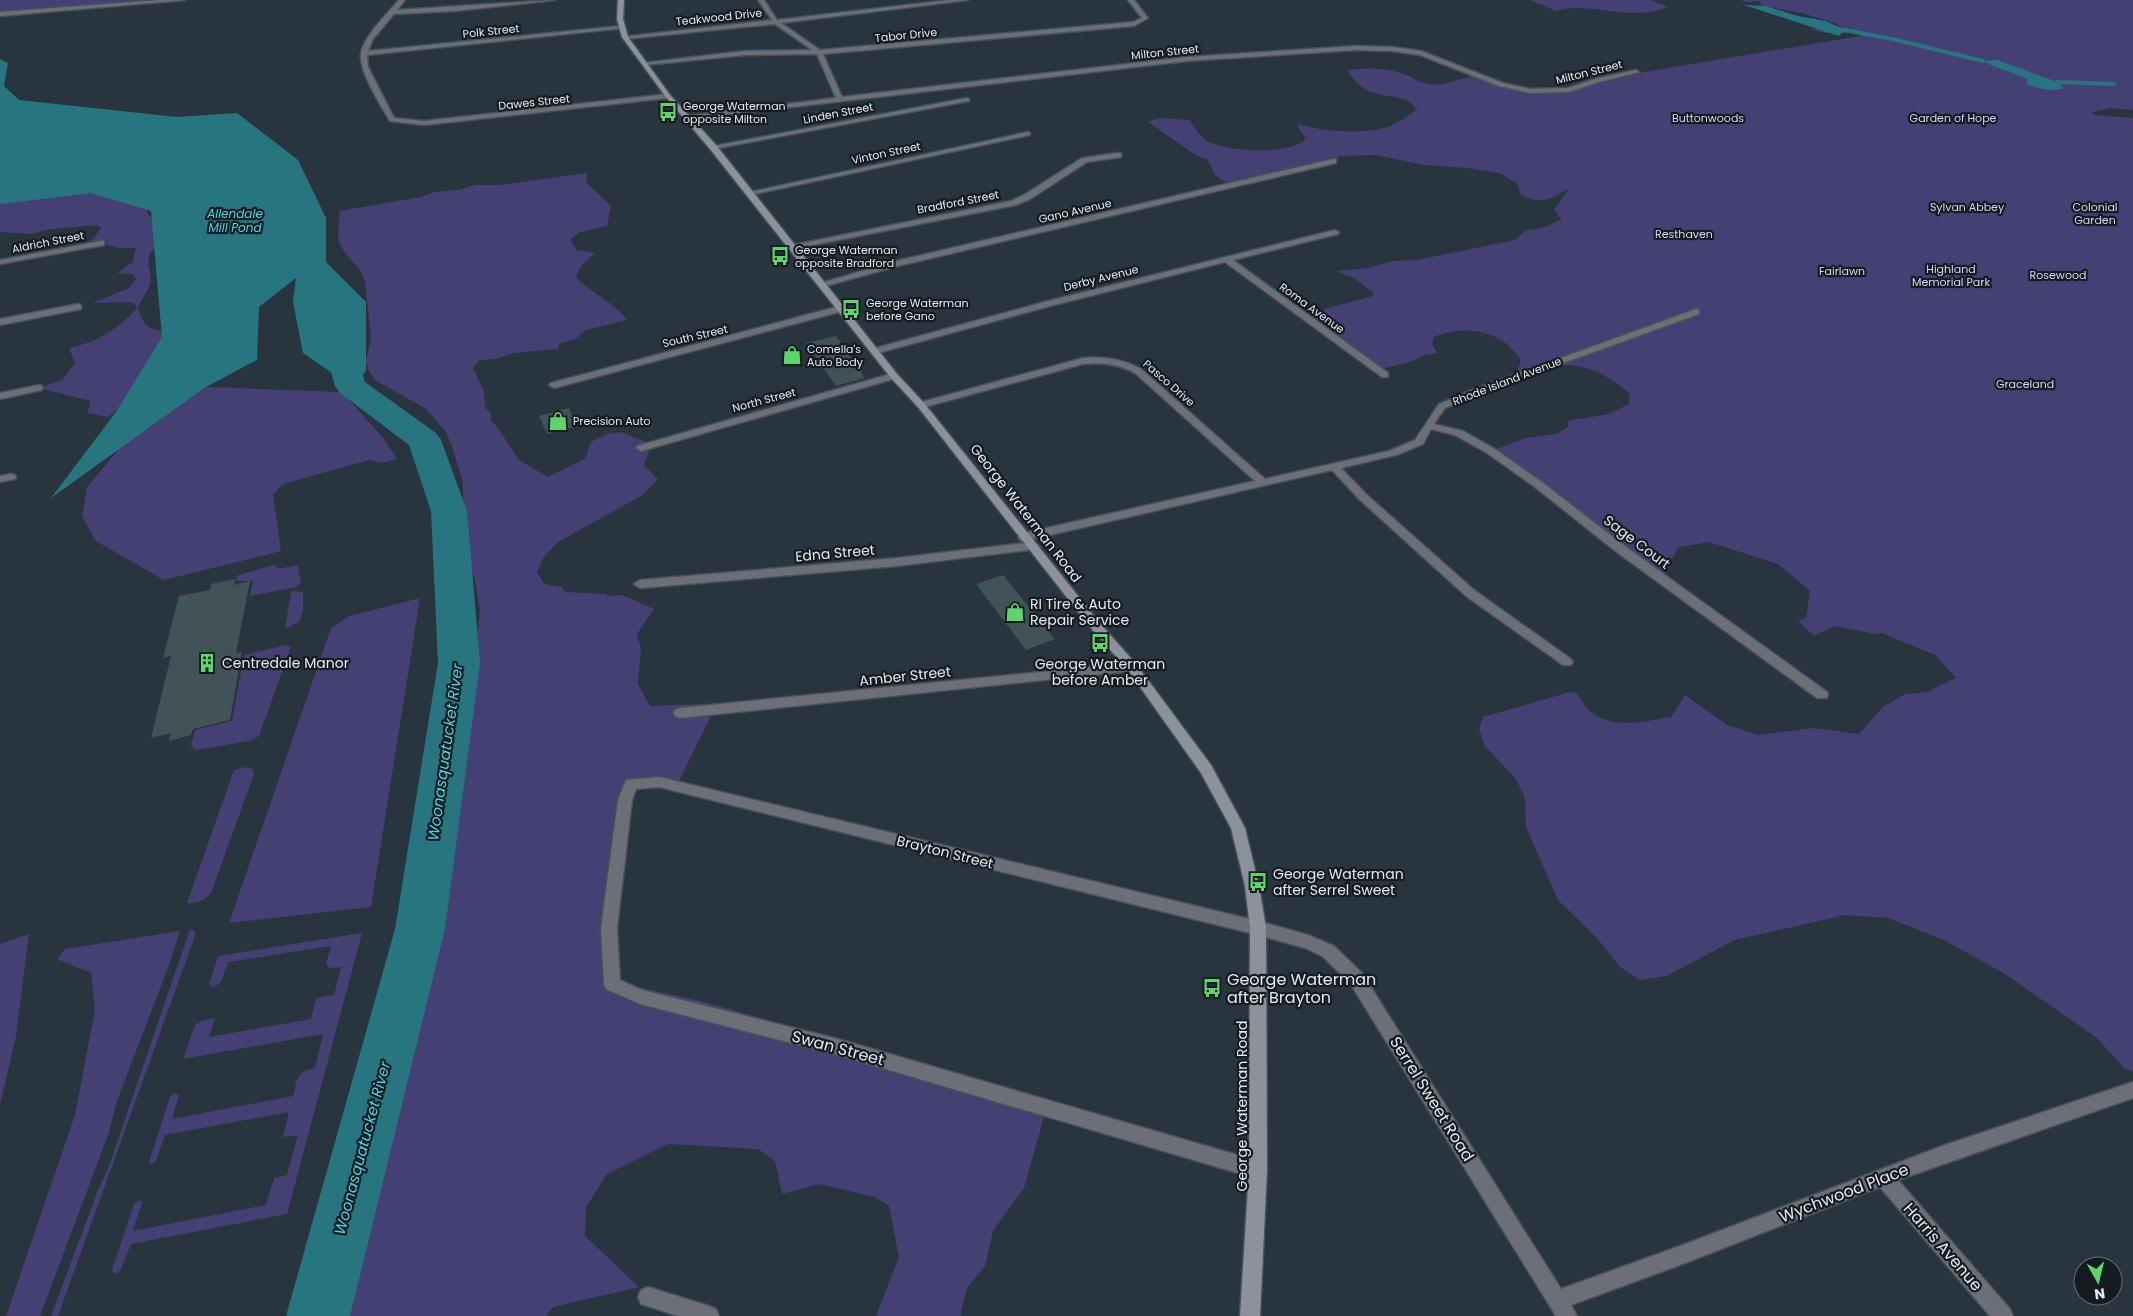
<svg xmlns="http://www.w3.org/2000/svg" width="2133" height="1316" font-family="Poppins,sans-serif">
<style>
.green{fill:#454074}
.water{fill:#27767f}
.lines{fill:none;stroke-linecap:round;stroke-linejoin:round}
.stream{stroke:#27767f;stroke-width:4}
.river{fill:#27767f;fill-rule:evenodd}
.building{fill:#415259}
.street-casing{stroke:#46515a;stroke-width:3}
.secondary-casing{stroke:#46515a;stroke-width:3}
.street{fill:#6c6f76;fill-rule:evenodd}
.secondary{fill:#8c919b;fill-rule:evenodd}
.labels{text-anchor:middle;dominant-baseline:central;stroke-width:4.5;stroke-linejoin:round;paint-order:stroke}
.far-street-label{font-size:11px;fill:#e2eaf0;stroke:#161b20}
.far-poi-label{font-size:11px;fill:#e2eaf0;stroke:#161b20;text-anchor:start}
.far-park-label{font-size:11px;fill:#d5d5f9;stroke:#161b20}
.far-water-label{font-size:12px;font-style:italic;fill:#41d9ea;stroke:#161b20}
.street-label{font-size:14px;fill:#e2eaf0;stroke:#161b20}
.poi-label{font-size:14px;fill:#e2eaf0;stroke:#161b20;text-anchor:start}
.water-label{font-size:15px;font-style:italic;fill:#41d9ea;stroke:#161b20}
.near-poi-label{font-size:16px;fill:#e2eaf0;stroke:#161b20;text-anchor:start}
.near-street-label{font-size:16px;fill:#e2eaf0;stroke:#161b20}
</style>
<rect width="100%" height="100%" fill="#28343e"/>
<!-- green -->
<g class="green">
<polygon points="0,0 152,0 0,12"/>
<path d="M1530 0H1651L1668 7C1629 23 1590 0 1556 11Z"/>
<path d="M1741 0H2133V110L2111 108 2092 112 2094 115 2133 118V1072L2124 1068 2097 1038 2005 974 1946 941 1888 918 1845 915 1735 940 1666 976 1640 980 1620 967 1597 938 1558 900 1526 827 1525 798 1516 779 1485 746 1479 729 1483 717 1570 692 1576 693C1581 699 1585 707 1591 712 1613 730 1646 721 1671 717L1685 695 1727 725 1759 735 1814 728 1859 734 1883 707 1905 694 1927 692 1956 678 1935 655 1882 633 1876 634 1835 626 1814 636 1798 621 1806 618 1810 591 1778 564 1709 542 1679 547 1662 574 1495 451 1497 449 1525 438 1556 434 1568 427V421L1609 414 1629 404 1630 394C1607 373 1578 359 1547 368 1543 370 1537 368 1532 369 1527 369 1521 372 1517 373L1521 360C1517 355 1513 350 1508 345 1488 328 1456 327 1434 337L1432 344 1437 353 1424 355 1413 361 1377 370 1306 314 1373 296 1374 293 1354 278 1336 271 1368 268 1393 261 1417 260 1515 240 1525 231 1545 227 1562 219 1554 210 1569 189C1562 191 1557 196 1551 198 1541 202 1528 200 1520 194L1518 184 1499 173 1467 168 1423 165 1377 155 1340 156 1332 161 1229 185 1215 175 1208 160 1197 156 1148 122C1161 115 1175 120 1190 120 1195 129 1201 139 1211 143 1232 152 1290 155 1306 139L1298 127V124C1321 131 1356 134 1380 129 1394 126 1406 118 1417 109 1399 86 1370 108 1347 70 1367 68 1384 67 1404 74 1412 76 1418 83 1428 84 1448 87 1461 77 1477 76 1482 76 1490 80 1495 81 1516 85 1535 90 1556 90 1579 90 1602 67 1626 75L1860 36 1857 33H1825L1811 29 1839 27 1838 24 1802 13 1763 6 1759 1 1745 2Z"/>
<path d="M587 173 586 182 611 206 607 226 580 232 570 240 577 250 595 253 581 266 576 277C588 291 618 305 627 320L586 330 575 339 559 344 558 349 514 353 496 359 480 360 473 367 484 392 485 407 491 414V421L496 425 519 460 548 477 585 459 591 442 607 434 621 432 653 445 650 449 644 465 658 479 641 496 558 542 543 558 537 572 544 584 562 587 565 592 607 594 606 596 622 595 654 609 637 634 641 649 638 684 650 706 703 704 713 712 679 781 671 784 635 779 632 781 609 916 616 975 628 985 700 1001 818 1034 1046 1110 1024 1188 993 1231 985 1266 967 1288 960 1316H876L899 1257 889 1206 875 1197 819 1184 782 1194 775 1161 758 1149 668 1144 607 1174 586 1207 585 1236 639 1287 553 1307 546 1316H319L360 1179 387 1072 414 1001 448 865 449 821 464 749 480 611 475 581 471 568 463 504V483L452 446 446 432 426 409 375 380 369 371 366 362 371 338 365 282C360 264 348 261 341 246 335 236 341 223 339 211L421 197 434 192 459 190 475 185H500Z"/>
<path d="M65 185 147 204C145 216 152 220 162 226L164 238 150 253 148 264 151 276 150 285 138 307C144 333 155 329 179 334L128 401 108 417 87 413 91 401 39 388 62 380 75 363 69 348C97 342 119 329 138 307L132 302 92 303 129 288 136 279 133 274 117 273 133 262 136 248H119L101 243 89 244 101 228 97 225 51 229 30 234 0 232V198Z"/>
<polygon points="206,387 342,392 384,439 397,459 381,463 369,460 283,484 273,494 281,551 164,580 96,541 82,516 87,487 119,449"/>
<polygon points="273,565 277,566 277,569 298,565 301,583 296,587 250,596 253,581 237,581 236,576"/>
<polygon points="296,591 303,592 303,611 299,622 285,629 291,592"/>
<polygon points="420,598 371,907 229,923 331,628 349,616"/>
<polygon points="286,645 291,647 259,736 249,741 197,750 191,746 195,730 232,721 244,655"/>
<path d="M246 767 253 769 254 774 211 893C204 901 197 904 187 903L234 770Z"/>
<polygon points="190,929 195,931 195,936 58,1316 51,1316 98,1190 108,1169"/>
<polygon points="180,931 169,965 117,1101 108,1135 40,1316 6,1316 75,1115 95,1010 91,973 57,959 65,949"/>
<path d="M362 933 287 1214 131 1244 120 1271 114 1274 112 1270 134 1204 140 1200 142 1203 133 1231 266 1205 274 1178 287 1175 298 1135 283 1137 289 1112 165 1135 156 1161 152 1164 149 1162 170 1097 174 1093 179 1095 172 1119 293 1096C298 1079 295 1072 315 1068L323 1034 183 1059 195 1025 202 1021 215 1018 209 1037 311 1019 316 998 334 995 341 967 330 968 326 964 331 946 228 962 221 982 213 988 209 984 218 956Z"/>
<polygon points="29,934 16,1036 0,1105 0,944"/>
</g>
<!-- water -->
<g class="water">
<polygon points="1744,5 1766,6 1798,16 1826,21 1845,30 1839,36"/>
<polygon points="0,59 8,63 4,86 19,100 177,117 237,113 298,160 326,218 326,262 366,302 366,371 351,386 303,353 293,302 296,278 259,307 257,360 206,387 51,498 116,412 162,337 151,211 91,193 0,204"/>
<path d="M1997 60 2057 82 2064 88C2050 92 2039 89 2027 84V79C2013 72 1997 69 1983 61Z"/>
</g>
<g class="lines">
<!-- stream -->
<g class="stream">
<polyline points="1845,30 1892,39 1983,61"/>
<polyline points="2057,82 2114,84"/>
</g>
<!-- river -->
<polygon class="river" points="334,322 345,325 349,331 365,382 436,433 441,440 467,511 480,663 445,929 350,1316 286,1316 395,929 438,663 431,511 409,445 340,393 335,386 319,331 323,325"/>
</g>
<!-- building -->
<g class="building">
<polygon points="836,336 865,378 836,386 806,343"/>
<polygon points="569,408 577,426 547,434 539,416"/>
<polygon points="1003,575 1055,639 1026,650 976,584"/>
<polygon points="235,579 234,585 250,581 236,653 242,652 230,720 193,729 191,735 169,741 171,733 151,738 171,656 163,658 179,596 210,590 211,584"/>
</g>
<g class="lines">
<!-- street casing -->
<g class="street-casing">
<g id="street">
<polygon points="160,0 185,0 0,16 0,12"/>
<path d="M399 0H405L397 10 555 0 455 11 394 14 373 39 368 51 621 26 624 28 367 55 368 67 394 118 424 121 668 94 671 96 668 98 424 125 390 121C381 106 358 70 361 53 364 36 388 13 399 0Z"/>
<polygon points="758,0 764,0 777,20 950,0 968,0 781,23 820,50 1133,22 1142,18 1128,0 1134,0 1148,18 1134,26 823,54 842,97 1187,57 1356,46 1392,47 1421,51 1503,83 1530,89 1568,88 1595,79 1636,70 1639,72 1599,82 1569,92 1530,93 1499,86 1420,55 1392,51 1356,50 1187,61 688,119 685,117 686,116 836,98 817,54 745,55 645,65 642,63 745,51 812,50 775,24 625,39 622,37 772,20"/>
<polygon points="967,98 969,99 969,101 713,149 709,147"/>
<polygon points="1028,132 1030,133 1030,135 750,195 746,193"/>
<polygon points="1118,153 1121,153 1121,157 1087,162 1030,199 1016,205 793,249 789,247 793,245 1011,201 1024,195 1082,158"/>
<polygon points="1333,159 1336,159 1336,163 898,266 822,287 818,284 896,261"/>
<polygon points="1335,230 1339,232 1338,234 1233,260 1388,373 1388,377 1382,377 1225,262 1054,305 878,353 872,353 870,351 872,349 1048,301"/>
<polygon points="101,241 104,241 104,245 0,264 0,260"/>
<polygon points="78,304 81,305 81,309 0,325 0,319"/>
<polygon points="840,306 843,307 843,311 554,388 549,385 551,383"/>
<path d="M1696 309 1699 310V314L1478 394 1445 408 1434 424 1463 431 1495 449 1543 483 1622 544 1827 692 1828 695 1827 698H1817L1614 550 1535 487 1487 453 1455 435 1431 429 1423 444 1396 455 1341 468 1367 495 1474 590 1571 659 1573 662 1571 665H1563L1466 596 1359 499 1332 470 1024 541 1020 540 1018 537 1020 534 1024 533 1255 481 1135 373C1118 364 1102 362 1083 364L921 408 916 405 918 403 1083 358C1104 356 1123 359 1141 369L1265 479 1389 451 1415 440 1439 404 1472 390Z"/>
<polygon points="894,373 899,376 897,378 645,450 641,451 636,448 637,446"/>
<polygon points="39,385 42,386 42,390 0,399 0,393"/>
<polygon points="11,474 15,475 16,477 15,479 0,482 0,476"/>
<polygon points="1033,542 1039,546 1037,549 897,566 640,588 634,584 640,580 897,558"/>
<polygon points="1132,663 1136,664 1138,667 1136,670 1132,671 680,718 675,716 673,713 675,710 680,708"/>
<polygon points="659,777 1258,921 1308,935 1334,946 1362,973 1561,1289 1680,1246 1945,1145 2133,1082 2133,1098 1898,1180 2010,1309 2013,1316 1990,1316 1880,1187 1680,1265 1571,1305 1577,1316 1556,1316 1350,983 1322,956 1305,948 1258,935 659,787 636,789 632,800 617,928 620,980 642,990 838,1039 1258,1161 1264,1164 1267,1170 1264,1176 1258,1179 838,1055 640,1004 606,989 604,984 601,928 618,800 626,780"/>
<polygon points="648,1287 709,1306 716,1309 719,1316 678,1316 641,1304 638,1297 641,1290"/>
</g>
</g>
<!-- secondary casing -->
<g class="secondary-casing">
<polygon id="secondary" points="618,0 624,0 623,19 628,37 670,95 716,145 897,374 924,403 1098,621 1136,664 1211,765 1245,828 1259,886 1266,928 1267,1170 1260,1316 1240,1316 1249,1170 1250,928 1245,886 1231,828 1201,773 1128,670 1090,627 918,407 891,378 710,149 666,97 622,37 617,19"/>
</g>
<!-- street -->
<use href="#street" class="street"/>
<!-- secondary -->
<use href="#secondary" class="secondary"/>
</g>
<!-- icons -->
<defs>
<g id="bus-bare" transform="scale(1.5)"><path d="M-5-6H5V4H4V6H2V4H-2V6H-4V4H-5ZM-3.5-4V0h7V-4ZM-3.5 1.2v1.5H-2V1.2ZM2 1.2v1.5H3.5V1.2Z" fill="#5dd56c" stroke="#161b20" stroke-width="2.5" paint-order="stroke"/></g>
<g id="shop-bare" transform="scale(1.5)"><path d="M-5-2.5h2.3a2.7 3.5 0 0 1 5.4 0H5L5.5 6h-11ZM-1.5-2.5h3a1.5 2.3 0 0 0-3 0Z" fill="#5dd56c" stroke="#161b20" stroke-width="2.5" paint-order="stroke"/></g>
<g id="building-bare" transform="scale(1.5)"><path d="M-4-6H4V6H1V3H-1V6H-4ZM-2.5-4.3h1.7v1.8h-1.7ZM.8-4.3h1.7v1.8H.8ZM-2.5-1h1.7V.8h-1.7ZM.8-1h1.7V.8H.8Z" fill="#5dd56c" stroke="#161b20" stroke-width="2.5" paint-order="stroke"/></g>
</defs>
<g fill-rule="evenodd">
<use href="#bus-bare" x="668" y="112"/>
<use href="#bus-bare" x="780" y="256"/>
<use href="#bus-bare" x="851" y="309"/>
<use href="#shop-bare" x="792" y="355"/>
<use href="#shop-bare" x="558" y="421"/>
<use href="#shop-bare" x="1015" y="612"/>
<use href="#bus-bare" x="1100" y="643"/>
<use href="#building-bare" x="207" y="663"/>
<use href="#bus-bare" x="1258" y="882"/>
<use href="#bus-bare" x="1212" y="988"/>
</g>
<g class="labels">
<!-- far-street labels -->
<g class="far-street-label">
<text transform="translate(719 17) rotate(-6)">Teakwood Drive</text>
<text transform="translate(491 31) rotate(-6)">Polk Street</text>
<text transform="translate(906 35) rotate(-6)">Tabor Drive</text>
<text transform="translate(1165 52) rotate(-6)">Milton Street</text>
<text transform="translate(1589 72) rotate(-14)">Milton Street</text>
<text transform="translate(534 102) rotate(-6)">Dawes Street</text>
<text transform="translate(838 113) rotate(-11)">Linden Street</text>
<text transform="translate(886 153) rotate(-12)">Vinton Street</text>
<text transform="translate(958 202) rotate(-11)">Bradford Street</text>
<text transform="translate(1075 211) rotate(-13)">Gano Avenue</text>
<text transform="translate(48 242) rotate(-11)">Aldrich Street</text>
<text transform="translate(1101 278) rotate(-14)">Derby Avenue</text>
<text transform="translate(1312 308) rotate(36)">Roma Avenue</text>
<text transform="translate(695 336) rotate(-13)">South Street</text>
<text transform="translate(1507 381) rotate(-21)">Rhode Island Avenue</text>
<text transform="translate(1169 383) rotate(41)">Pasco Drive</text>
<text transform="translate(764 400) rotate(-15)">North Street</text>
</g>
<!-- far-poi labels -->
<g class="far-poi-label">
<text x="683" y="106">George Waterman<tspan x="683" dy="13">opposite Milton</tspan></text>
<text x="795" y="250">George Waterman<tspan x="795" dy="13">opposite Bradford</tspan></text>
<text x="866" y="303">George Waterman<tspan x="866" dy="13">before Gano</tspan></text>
<text x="807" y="349">Comella's<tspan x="807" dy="13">Auto Body</tspan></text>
<text x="573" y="421">Precision Auto</text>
</g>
<!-- far-park labels -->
<g class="far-park-label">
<text x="1708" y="118">Buttonwoods</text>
<text x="1953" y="118">Garden of Hope</text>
<text x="1967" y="207">Sylvan Abbey</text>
<text x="2095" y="207">Colonial<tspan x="2095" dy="13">Garden</tspan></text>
<text x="1684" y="234">Resthaven</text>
<text x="1951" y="269">Highland<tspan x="1951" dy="13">Memorial Park</tspan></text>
<text x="1842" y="271">Fairlawn</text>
<text x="2058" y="275">Rosewood</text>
<text x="2025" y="384">Graceland</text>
</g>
<!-- far-water labels -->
<g class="far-water-label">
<text x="235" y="213">Allendale<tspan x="235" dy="14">Mill Pond</tspan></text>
</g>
<!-- street labels -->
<g class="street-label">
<text transform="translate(1026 513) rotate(52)">George Waterman Road</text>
<text transform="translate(1637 542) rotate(37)">Sage Court</text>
<text transform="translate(835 553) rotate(-5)">Edna Street</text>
<text transform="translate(905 676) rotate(-6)">Amber Street</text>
<text transform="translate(945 852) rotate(14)">Brayton Street</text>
<text transform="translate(1242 1106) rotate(-90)">George Waterman Road</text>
</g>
<!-- poi labels -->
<g class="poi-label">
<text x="1030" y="604">RI Tire &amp; Auto<tspan x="1030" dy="16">Repair Service</tspan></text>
<text x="222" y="663">Centredale Manor</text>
<text x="1100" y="664" text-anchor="middle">George Waterman<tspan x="1100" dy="16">before Amber</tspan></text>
<text x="1273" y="874">George Waterman<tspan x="1273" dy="16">after Serrel Sweet</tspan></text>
</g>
<!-- water labels -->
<g class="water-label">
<text transform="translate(445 752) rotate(-82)">Woonasquatucket River</text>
<text transform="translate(362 1148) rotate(-75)">Woonasquatucket River</text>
</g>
<!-- near-poi labels -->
<g class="near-poi-label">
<text x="1227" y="979">George Waterman<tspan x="1227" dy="18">after Brayton</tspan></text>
</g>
<!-- near-street labels -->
<g class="near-street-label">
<text transform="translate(838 1048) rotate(15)">Swan Street</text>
<text transform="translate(1432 1099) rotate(58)">Serrel Sweet Road</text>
<text transform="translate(1844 1193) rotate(-21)">Wychwood Place</text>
<text transform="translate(1943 1247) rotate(49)">Harris Avenue</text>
</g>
</g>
<!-- north arrow -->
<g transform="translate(2098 1281) rotate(172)"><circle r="24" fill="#161b20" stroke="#686e73"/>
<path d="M0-4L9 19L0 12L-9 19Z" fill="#5dd56c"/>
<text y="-8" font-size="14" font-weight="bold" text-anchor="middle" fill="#e2eaf0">N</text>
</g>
</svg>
